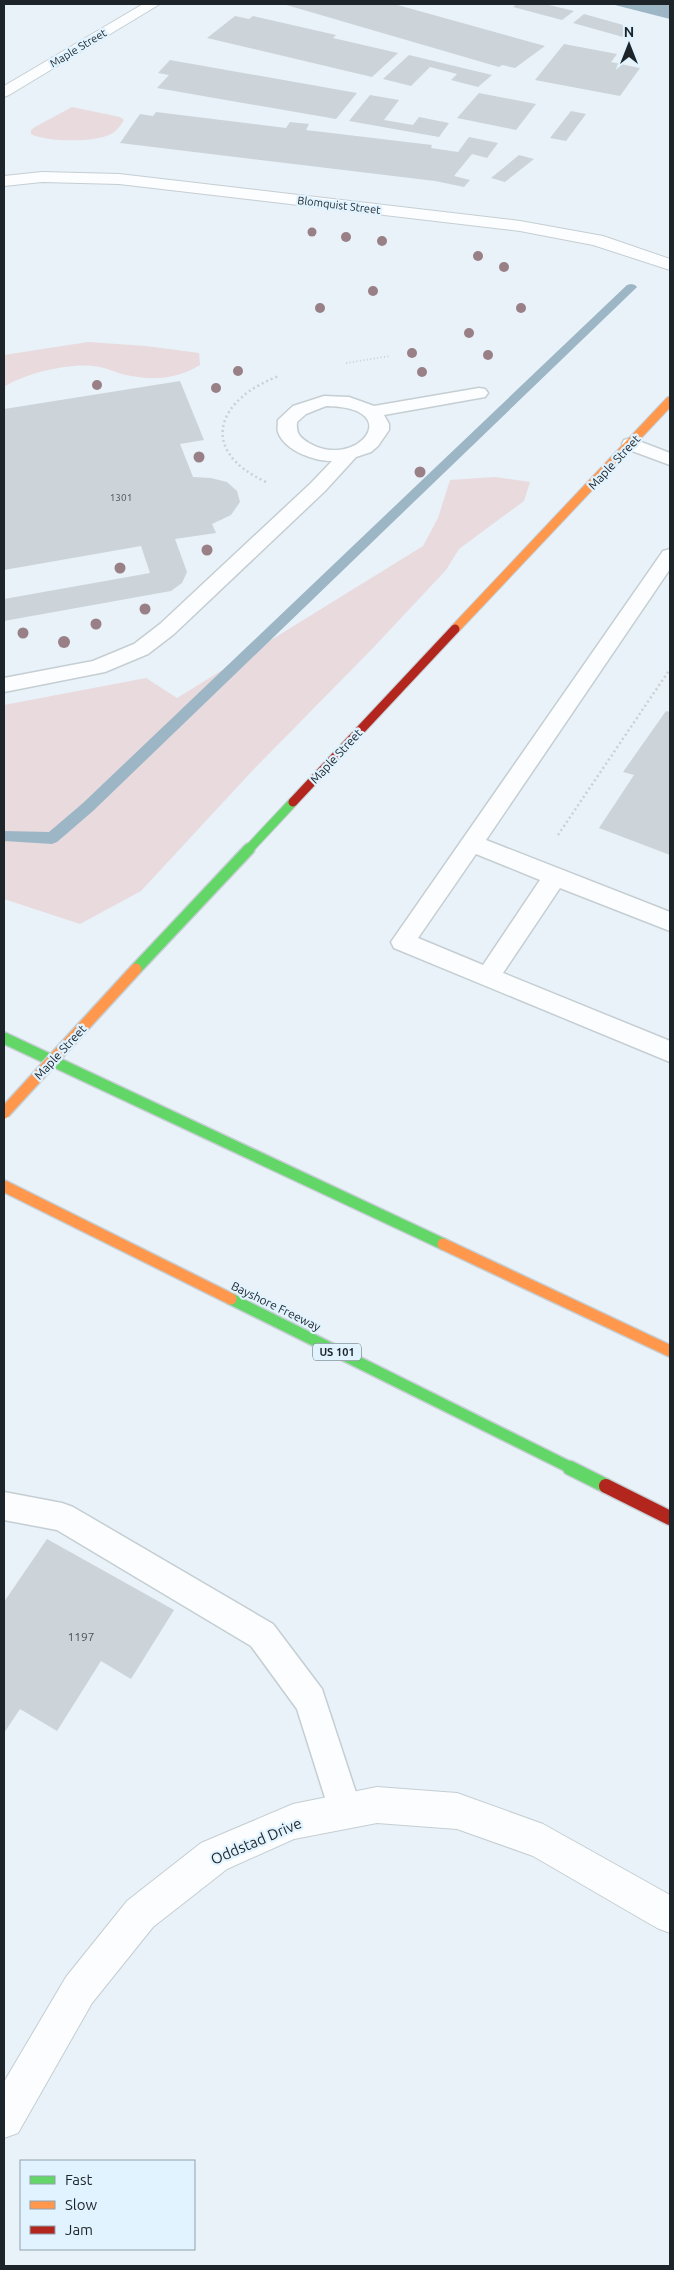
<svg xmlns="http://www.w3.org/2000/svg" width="674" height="2270" font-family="Ubuntu,sans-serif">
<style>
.green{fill:#e9dade}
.water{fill:#9cb6c6}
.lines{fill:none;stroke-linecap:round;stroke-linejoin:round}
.stream{fill:#9cb6c6;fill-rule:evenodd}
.building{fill:#ccd4da}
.lane-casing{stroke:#c5ced3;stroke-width:3}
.street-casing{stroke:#c5ced3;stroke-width:2}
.fast-far2-casing{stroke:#c5ced3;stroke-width:11}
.fast-far1-casing{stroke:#c5ced3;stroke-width:14}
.fast-casing{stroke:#c5ced3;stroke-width:17}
.slow-far1-casing{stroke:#c5ced3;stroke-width:11}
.slow-casing{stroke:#c5ced3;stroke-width:14}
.jam-far1-casing{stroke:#c5ced3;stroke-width:11}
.jam-casing{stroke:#c5ced3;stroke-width:17}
.path-far1{stroke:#cdd0d3;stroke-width:2;stroke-dasharray:1 2.5;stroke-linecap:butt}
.path{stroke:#cdd0d3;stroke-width:2.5;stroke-dasharray:2 3;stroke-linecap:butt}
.lane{fill:#fcfdfe;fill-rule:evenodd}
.street{fill:#fcfdfe;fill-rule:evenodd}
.fast-far2{stroke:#63d668;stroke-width:9}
.fast-far1{stroke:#63d668;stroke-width:11}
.fast{stroke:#63d668;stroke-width:14}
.slow-far1{stroke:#ff974d;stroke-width:9}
.slow{stroke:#ff974d;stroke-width:11}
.jam-far1{stroke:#b3261e;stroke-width:9}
.jam{stroke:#b3261e;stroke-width:14}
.slow-bridge-casing{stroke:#c5ced3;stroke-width:14;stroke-linecap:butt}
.slow-bridge{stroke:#ff974d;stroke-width:11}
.tree{fill:#988086}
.labels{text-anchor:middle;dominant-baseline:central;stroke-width:4.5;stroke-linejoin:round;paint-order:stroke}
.number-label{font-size:10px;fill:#495157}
.far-street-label{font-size:11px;fill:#1d252b;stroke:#e1f3ff}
.shield{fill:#e1f3ff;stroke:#58636b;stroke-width:1}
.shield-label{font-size:11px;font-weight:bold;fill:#1d252b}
.street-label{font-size:12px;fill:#1d252b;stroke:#e1f3ff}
.near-number-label{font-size:12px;fill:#495157}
.near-street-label{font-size:15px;fill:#1d252b;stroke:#e1f3ff}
</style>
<rect width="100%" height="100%" fill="#e8f2f8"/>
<!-- green -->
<g class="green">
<path d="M72 107 120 117 124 120C120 127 114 134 106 136 92 142 45 142 31 134V130L35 127Z"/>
<path d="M88 342 146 346 199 353 200 365C177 379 152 381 126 375 117 373 109 369 100 367 75 361 24 373 4 387V355Z"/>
<polygon points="495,477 530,482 524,501 459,549 446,570 372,649 253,770 141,891 80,924 4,899 4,705 146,678 177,698 423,546 438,518 450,480"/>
</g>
<!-- water -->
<polygon class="water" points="611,4 670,4 670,19"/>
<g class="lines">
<!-- stream -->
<polygon class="stream" points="631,284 635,285 637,287 635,289 93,811 57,842 52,844 4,841 4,831 49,832 83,803 627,285"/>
</g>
<!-- building -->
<g class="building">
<polygon points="283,4 394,4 545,46 515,68 502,65 499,67"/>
<polygon points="517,4 545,4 574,11 562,20 513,7"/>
<polygon points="584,14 634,28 623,37 573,23"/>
<polygon points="235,16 249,19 253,16 336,35 333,38 398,53 372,77 207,38"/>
<polygon points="564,44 617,54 611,62 640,68 620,96 535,80"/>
<polygon points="409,55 492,75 478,87 451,80 457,74 430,67 411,86 383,79"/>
<polygon points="170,60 357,93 336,119 157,88 169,75 158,73"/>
<polygon points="479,93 536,104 516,130 457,118"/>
<polygon points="370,95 399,100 384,120 413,125 419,117 449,123 439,137 349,121"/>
<polygon points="571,111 586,114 566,141 550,138"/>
<polygon points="156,112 286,128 290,122 309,124 306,130 432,145 431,148 458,152 469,137 498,143 487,158 472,154 454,176 470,180 464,187 435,181 120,143 140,114 153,116"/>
<polygon points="519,155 534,159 505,182 491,178"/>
<polygon points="180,381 204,440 180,444 193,477 211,478 227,482 237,491 240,502 231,515 212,524 216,533 175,539 187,572 182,583 171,591 4,621 4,599 150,573 141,546 4,570 4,409"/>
<polygon points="666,711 670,712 670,855 599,828 634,775 623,772"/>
<polygon points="47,1539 174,1610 131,1679 101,1661 57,1731 20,1709 4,1733 4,1602"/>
</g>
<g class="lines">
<!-- lane casing -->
<g class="lane-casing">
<g id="lane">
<path d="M479 388 485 389 488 393 485 397 384 415 389 424V430L378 446 371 452 356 457 325 491 174 634 148 654 105 672 4 692V678L93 661 134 644 160 624 311 483 332 461C314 461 285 451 278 432 277 429 278 424 278 420L293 406 324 396 349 397 374 406ZM326 406C408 407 357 471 309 443 299 437 296 433 297 422L306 414Z"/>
<polygon points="631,438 670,453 670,465 624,448 622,444 624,440"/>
<path d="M670 549V569L486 840 670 912V931L560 888 503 973 670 1041V1062L394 948 391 942 663 551ZM476 854 540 880 483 965 418 938Z"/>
<polygon points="4,1492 62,1503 73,1507 273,1624 322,1689 362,1811 357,1823 345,1828 333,1823 297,1709 251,1646 57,1530 4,1520"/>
</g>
</g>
<!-- street casing -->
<g class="street-casing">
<g id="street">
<polygon points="143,4 160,4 9,95 4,97 4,86"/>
<polygon points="42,172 119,174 520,221 603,236 670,259 670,270 593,245 520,231 119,184 42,182 4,186 4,176"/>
<polygon points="377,1787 457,1793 543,1824 670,1895 670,1933 657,1928 533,1856 457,1829 377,1823 294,1839 227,1869 153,1927 92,2003 18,2133 4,2138 4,2082 66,1977 127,1901 201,1843 293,1804"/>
</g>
</g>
<!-- fast-far2 casing -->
<g class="fast-far2-casing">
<polyline id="fast-far2" points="248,850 293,802"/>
</g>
<!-- fast-far1 casing -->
<g class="fast-far1-casing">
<g id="fast-far1">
<polyline points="136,969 249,849"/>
<polyline points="4,1038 443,1244"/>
<polyline points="231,1299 573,1469"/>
</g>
</g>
<!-- fast casing -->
<g class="fast-casing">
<polyline id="fast" points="570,1468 606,1486"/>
</g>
<!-- slow-far1 casing -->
<g class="slow-far1-casing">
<polyline id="slow-far1" points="455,629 670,401"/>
</g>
<!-- slow casing -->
<g class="slow-casing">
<g id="slow">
<polyline points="4,1186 231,1299"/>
<polyline points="443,1244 670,1351"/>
</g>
</g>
<!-- jam-far1 casing -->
<g class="jam-far1-casing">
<polyline id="jam-far1" points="293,802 455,629"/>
</g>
<!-- jam casing -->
<g class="jam-casing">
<polyline id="jam" points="606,1486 670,1518"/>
</g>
<!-- path-far1 -->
<polyline class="path-far1" points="346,363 390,356"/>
<!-- path -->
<g class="path">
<path d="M266 482C197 450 217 399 279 376"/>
<polyline points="558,835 670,669"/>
</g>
<!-- lane -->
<use href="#lane" class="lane"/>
<!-- street -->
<use href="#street" class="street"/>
<!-- fast-far2 -->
<use href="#fast-far2" class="fast-far2"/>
<!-- fast-far1 -->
<use href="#fast-far1" class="fast-far1"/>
<!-- fast -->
<use href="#fast" class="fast"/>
<!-- slow-far1 -->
<use href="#slow-far1" class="slow-far1"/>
<!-- slow -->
<use href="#slow" class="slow"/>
<!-- jam-far1 -->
<use href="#jam-far1" class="jam-far1"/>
<!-- jam -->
<use href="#jam" class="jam"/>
<!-- slow-bridge casing -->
<g class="slow-bridge-casing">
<polyline id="slow-bridge" points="4,1113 136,969"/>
</g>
<!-- slow-bridge -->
<use href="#slow-bridge" class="slow-bridge"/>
</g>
<!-- trees -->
<g class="tree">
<circle cx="312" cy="232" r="4.5"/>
<circle cx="346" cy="237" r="5"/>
<circle cx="382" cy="241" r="5"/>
<circle cx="478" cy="256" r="5"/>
<circle cx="504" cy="267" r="5"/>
<circle cx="373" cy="291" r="5"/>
<circle cx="320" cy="308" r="5"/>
<circle cx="521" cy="308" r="5"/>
<circle cx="469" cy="333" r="5"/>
<circle cx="412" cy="353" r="5"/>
<circle cx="488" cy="355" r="5"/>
<circle cx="238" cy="371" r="5"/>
<circle cx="422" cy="372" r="5"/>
<circle cx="97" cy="385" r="5"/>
<circle cx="216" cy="388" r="5"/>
<circle cx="199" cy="457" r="5.5"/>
<circle cx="420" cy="472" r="5.5"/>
<circle cx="207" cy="550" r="5.5"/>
<circle cx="120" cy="568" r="5.5"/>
<circle cx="145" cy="609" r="5.5"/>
<circle cx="96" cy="624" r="5.5"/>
<circle cx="23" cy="633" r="5.5"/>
<circle cx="64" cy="642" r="6"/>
</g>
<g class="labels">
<!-- number labels -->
<g class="number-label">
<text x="121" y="497">1301</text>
</g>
<!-- far-street labels -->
<g class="far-street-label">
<text transform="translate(78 48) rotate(-31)">Maple Street</text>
<text transform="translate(339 205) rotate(7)">Blomquist Street</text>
</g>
<!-- shield labels -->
<rect class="shield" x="313" y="1343.5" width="48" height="17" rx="4"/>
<g class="shield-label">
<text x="337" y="1352">US 101</text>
</g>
<!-- street labels -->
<g class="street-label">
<text transform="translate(614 462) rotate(-47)">Maple Street</text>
<text transform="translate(336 756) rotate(-47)">Maple Street</text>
<text transform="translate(60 1052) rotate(-47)">Maple Street</text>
<text transform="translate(276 1306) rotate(26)">Bayshore Freeway</text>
</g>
<!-- near-number labels -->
<g class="near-number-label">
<text x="81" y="1636">1197</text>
</g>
<!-- near-street labels -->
<g class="near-street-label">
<text transform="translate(256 1841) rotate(-23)">Oddstad Drive</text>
</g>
</g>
<!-- border -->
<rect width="674" height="2270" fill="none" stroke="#1d252b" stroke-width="10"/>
<!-- legend -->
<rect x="20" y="2160" width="175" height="90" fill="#e1f3ff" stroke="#93a1aa"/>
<rect x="30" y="2176" width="25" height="8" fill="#63d668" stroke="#93a1aa"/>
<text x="65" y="2185" font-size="15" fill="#1d252b">Fast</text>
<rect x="30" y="2201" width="25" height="8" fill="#ff974d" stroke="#93a1aa"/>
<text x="65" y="2210" font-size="15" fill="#1d252b">Slow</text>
<rect x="30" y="2226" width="25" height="8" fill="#b3261e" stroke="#93a1aa"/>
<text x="65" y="2235" font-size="15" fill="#1d252b">Jam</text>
<!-- north arrow -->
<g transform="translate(629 45)" stroke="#e1f3ff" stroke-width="4" paint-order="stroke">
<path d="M0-4L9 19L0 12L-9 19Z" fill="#1d252b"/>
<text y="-8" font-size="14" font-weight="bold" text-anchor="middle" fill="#1d252b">N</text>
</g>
</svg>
